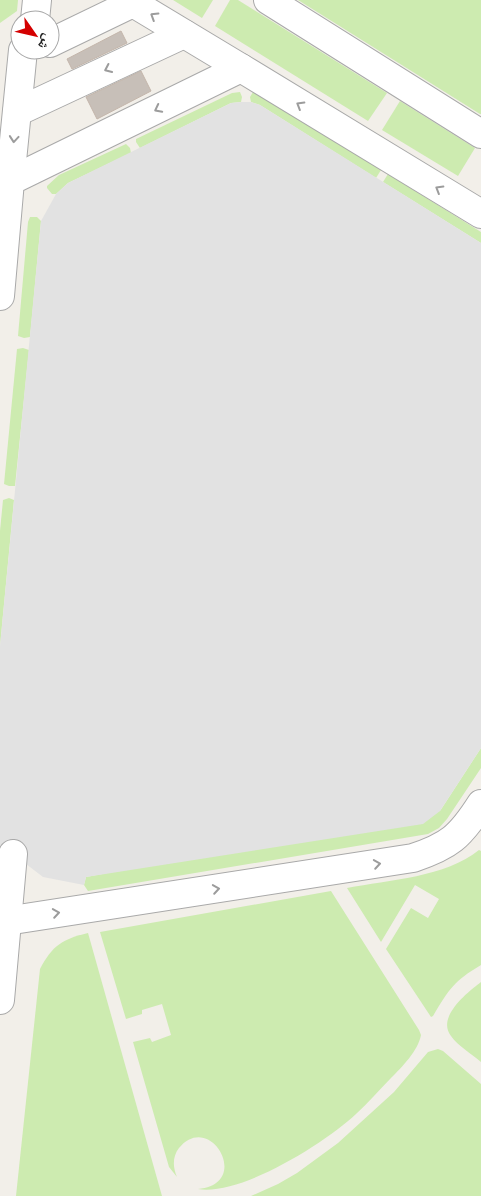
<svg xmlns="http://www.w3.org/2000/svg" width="481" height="1196" font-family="Jost,'Noto Naskh Arabic',sans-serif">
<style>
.grass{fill:#cdebb0}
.parking{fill:#e2e2e2}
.building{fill:#c7bfb8;stroke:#c4b6ab}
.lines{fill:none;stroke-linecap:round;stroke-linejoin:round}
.minor-casing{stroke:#a9a9a9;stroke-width:30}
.minor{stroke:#fff;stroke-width:28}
.oneway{stroke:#9c9c9c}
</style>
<rect width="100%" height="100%" fill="#f2efe9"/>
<!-- grass -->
<g class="grass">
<polygon points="0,0 18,0 17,11 0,23"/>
<polygon points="173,0 213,0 202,18"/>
<polygon points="230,0 238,0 387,93 368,121 215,26"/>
<polygon points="298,0 481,0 481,114 480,114"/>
<polygon points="240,92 242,97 241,102 231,103 140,148 136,142 136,139 232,93"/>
<polygon points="253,92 264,96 381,170 376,178 260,105 251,102 250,97"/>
<polygon points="400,101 475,148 458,176 382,130"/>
<polygon points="126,144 130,148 131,153 68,183 56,194 52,194 47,188 47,186 59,175"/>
<polygon points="388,174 481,232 481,243 383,182"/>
<polygon points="30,217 37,217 41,221 30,337 24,338 18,336 28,222"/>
<polygon points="23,348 29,350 15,486 9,486 4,484 17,349"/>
<polygon points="9,498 14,500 0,646 0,531 3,500"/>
<polygon points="481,748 481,768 447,819 439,828 428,834 88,891 84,885 86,877 440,811"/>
<path d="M479 850 481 851V965C454 981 449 989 433 1016L431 1017 386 949 411 908 428 918 439 899 415 885 381 942 347 888C389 880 446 877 479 850Z"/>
<path d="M331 891 419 1030 421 1035C418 1051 402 1067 391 1078 379 1090 368 1103 356 1114 325 1143 241 1196 198 1189 253 1184 210 1110 179 1148 172 1157 173 1168 177 1177L169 1167 133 1042 150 1038 152 1042 171 1035 162 1004 142 1010V1014L126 1019 100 932Z"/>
<path d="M88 933 162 1196H16L40 969C52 946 62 939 88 933Z"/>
<path d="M481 982V1062C472 1054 458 1046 451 1036 436 1017 468 992 481 982Z"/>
<polygon points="438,1049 443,1051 481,1084 481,1196 251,1196 278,1184 297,1173 338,1143 394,1092 428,1052"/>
</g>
<!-- parking -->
<polygon class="parking" points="241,102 251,102 260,105 481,243 481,748 440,811 423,824 86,877 84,885 43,877 13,854 0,850 0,646 41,221 56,194 68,183 231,103"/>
<!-- building -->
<g class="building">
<polygon points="121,31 127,43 72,69 67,59"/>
<polygon points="141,71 151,91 97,119 86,97"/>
</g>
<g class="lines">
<!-- minor casing -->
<g class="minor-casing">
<g id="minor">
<polyline points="268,0 481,134"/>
<polyline points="35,20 37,0"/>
<polyline points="50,43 133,3 241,68"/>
<polyline points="17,112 184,34"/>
<polyline points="10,181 23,50"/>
<polyline points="0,296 10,181 241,68 481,214"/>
<path d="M0 922 413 858C449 846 460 837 481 804"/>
<polyline points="0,1000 13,854"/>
</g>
</g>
<!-- minor -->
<use href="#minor" class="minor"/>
</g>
<!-- one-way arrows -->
<defs><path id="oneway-chevron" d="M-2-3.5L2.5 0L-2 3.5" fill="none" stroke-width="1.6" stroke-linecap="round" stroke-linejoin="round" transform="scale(1.25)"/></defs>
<g class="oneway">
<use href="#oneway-chevron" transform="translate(154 16) rotate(-148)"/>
<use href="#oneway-chevron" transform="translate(108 69) rotate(155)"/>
<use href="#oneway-chevron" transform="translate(300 105) rotate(-149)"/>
<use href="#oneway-chevron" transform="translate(158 109) rotate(153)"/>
<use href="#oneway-chevron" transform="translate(14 139) rotate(95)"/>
<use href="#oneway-chevron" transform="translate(439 189) rotate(-149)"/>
<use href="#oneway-chevron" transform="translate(377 864) rotate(-9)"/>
<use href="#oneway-chevron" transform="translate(216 889) rotate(-9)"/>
<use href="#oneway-chevron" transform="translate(56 913) rotate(-9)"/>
</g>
<!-- north arrow -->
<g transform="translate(35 35) rotate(124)"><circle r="24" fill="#ffffff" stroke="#a7a7a7"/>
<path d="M0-4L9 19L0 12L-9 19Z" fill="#d40000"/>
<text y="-8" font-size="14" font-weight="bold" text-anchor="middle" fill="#222222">ش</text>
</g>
</svg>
